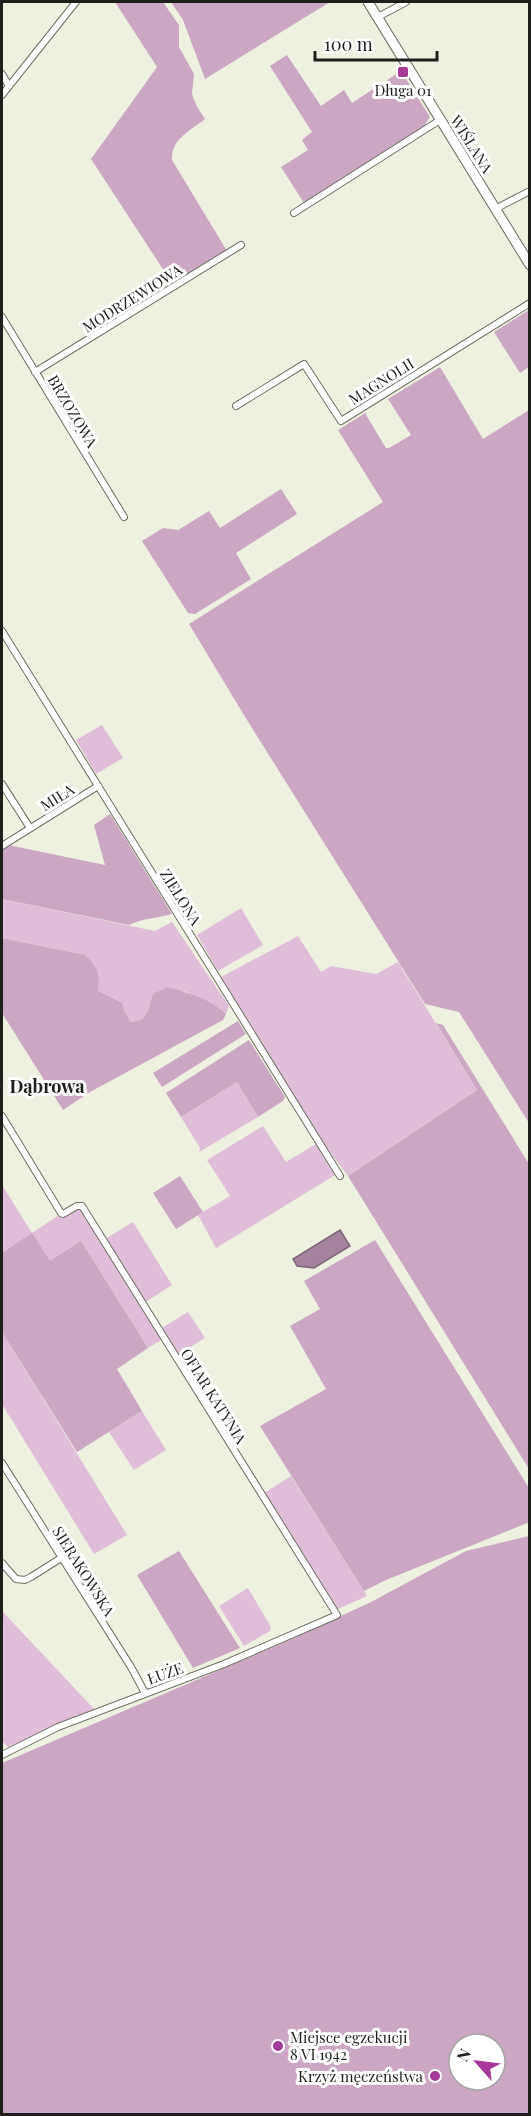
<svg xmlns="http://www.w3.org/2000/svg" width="531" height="2116" font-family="'Playfair Display',serif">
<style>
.green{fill:#e0bed9}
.forest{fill:#cba7c4;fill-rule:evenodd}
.water{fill:#a5839f;stroke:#7c6577;stroke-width:1.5}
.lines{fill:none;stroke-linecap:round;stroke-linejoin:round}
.minor-casing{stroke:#6e7062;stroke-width:8}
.secondary-casing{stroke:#6e7062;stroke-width:11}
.minor{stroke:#fff;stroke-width:6}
.secondary{stroke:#fff;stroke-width:9}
.poi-dot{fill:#a53898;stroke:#fff;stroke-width:2}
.labels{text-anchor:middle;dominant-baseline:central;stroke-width:6;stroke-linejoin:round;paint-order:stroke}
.poi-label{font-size:15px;fill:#1e1f1a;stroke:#fff}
.street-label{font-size:15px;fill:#1e1f1a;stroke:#fff}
.quarter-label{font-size:18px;font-weight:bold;fill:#1e1f1a;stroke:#fff}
</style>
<rect width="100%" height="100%" fill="#eef0e0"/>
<!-- green -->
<g class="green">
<polygon points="102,725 123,758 96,774 76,740"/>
<path d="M2 899 155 931 172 922 229 1006 226 1014 218 1007 184 991 153 994C149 1008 148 1021 131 1022L124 1011 98 991 85 955 2 938Z"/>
<polygon points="241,908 263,945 218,971 197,935"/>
<polygon points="298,936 321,972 331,966 376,974 398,962 477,1090 348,1176 324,1144 221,977"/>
<polygon points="237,1082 258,1117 199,1152 200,1148 181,1117"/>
<polygon points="263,1126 286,1162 316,1144 335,1175 216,1248 198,1215 230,1196 207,1160"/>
<polygon points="2,1185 32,1233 59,1215 62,1218 77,1208 82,1209 163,1339 148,1348 81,1241 50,1262 32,1234 2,1253"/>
<polygon points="133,1222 172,1285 144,1303 105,1239"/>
<polygon points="188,1312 205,1338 177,1355 160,1329"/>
<polygon points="2,1332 127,1535 94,1554 2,1404"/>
<polygon points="142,1411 166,1450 134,1470 109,1432"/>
<polygon points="291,1476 364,1591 367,1596 336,1610 264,1493"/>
<polygon points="248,1588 271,1627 270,1631 244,1646 219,1606"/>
<polygon points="2,1611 95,1710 8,1747 2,1741"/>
</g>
<!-- forest -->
<g class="forest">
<path d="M115 2H163L179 25V47L194 74 192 94 196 105 205 119C190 131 171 139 172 160L227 251 172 283 91 159 157 67Z"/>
<polygon points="171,2 330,2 205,79 183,20"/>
<polygon points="287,55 321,106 344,90 352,103 401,71 430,117 422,129 304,203 281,167 308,150 302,140 312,132 270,66"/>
<polygon points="529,310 529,367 520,373 494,332"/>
<polygon points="440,367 483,439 529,410 529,1123 459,1012 425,1004 247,720 189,624 383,502 338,430 367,412 366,415 386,448 389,448 411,435 388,399"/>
<polygon points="281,489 297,514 236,553 251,579 195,614 188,613 142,541 163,528 178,530 209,511 220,528"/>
<path d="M110 814 172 914C158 918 143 918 129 925L2 899V850L8 845 105 865 94 825Z"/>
<path d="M2 938 85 955C98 968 100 972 98 991L122 1003 124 1011 131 1022C148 1021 149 1008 153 994L167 987C186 992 213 1000 226 1014L223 1020 90 1092 63 1110 2 1013Z"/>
<polygon points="238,1021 246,1034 162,1087 153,1073"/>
<polygon points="436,1023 443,1025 529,1164 529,1469 348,1176 477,1090"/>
<polygon points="249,1040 285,1097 283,1101 258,1117 237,1082 181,1117 166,1093"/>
<polygon points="180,1176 203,1212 176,1229 153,1193"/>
<polygon points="32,1233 50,1261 81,1241 148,1348 117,1369 142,1411 77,1452 2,1332 2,1253"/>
<polygon points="375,1240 529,1488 530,1522 386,1580 364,1591 260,1426 326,1389 290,1326 320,1309 304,1281"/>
<path d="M529 1536V2114H2V1763L285 1642 371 1602 466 1551ZM459 2044H495V2080H459Z"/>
<polygon points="179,1551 240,1648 193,1668 137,1575"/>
</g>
<!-- water -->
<polygon class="water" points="340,1230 350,1246 314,1268 297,1266 293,1259"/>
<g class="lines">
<!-- minor casing -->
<g class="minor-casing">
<g id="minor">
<polyline points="378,17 406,2"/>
<polyline points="2,74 9,86"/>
<polyline points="2,95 76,2"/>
<polyline points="495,209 530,191"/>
<polyline points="294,213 440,120"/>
<polyline points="2,317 124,517"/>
<polyline points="35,372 241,245"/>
<polyline points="236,406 304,364 341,421 530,303"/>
<polyline points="2,631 340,1176"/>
<polyline points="2,784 30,828"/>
<polyline points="2,846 98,786"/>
<polyline points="2,1116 61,1213 63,1214 77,1206 82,1206 337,1615 224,1664 58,1727 2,1755"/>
<polyline points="2,1463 131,1667 145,1693"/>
<polyline points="2,1563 16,1579 25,1580 31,1577 61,1558"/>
</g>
</g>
<!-- secondary casing -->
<g class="secondary-casing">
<polyline id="secondary" points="368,2 530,265"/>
</g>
<!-- minor -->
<use href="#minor" class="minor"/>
<!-- secondary -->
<use href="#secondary" class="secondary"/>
</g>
<!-- markers -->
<g class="poi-dot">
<rect x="397" y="66" width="12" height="12" rx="3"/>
<circle cx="278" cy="2046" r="6"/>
<circle cx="435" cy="2076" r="6"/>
</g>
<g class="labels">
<!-- poi labels -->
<g class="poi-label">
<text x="403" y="90">Długa 01</text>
<text x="290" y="2037" text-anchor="start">Miejsce egzekucji<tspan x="290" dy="17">8 VI 1942</tspan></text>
<text x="423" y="2076" text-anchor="end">Krzyż męczeństwa</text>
</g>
<!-- street labels -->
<g class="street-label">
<text transform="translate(472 144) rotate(58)">WIŚLANA</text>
<text transform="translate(132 298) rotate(-32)">MODRZEWIOWA</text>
<text transform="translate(381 381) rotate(-32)">MAGNOLII</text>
<text transform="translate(73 411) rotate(59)">BRZOZOWA</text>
<text transform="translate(57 797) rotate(-32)">MIŁA</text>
<text transform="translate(181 897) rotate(58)">ZIELONA</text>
<text transform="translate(214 1396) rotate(58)">OFIAR KATYNIA</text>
<text transform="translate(84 1571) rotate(58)">SIERAKOWSKA</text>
<text transform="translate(165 1673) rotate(-19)">ŁUŻE</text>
</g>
<!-- quarter labels -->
<g class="quarter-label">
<text x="47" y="1086">Dąbrowa</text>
</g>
</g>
<!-- border -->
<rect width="531" height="2116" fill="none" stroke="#1e1f1a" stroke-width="6"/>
<!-- north arrow -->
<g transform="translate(477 2062) rotate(298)"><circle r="28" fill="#ffffff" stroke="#a5a5a3" stroke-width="1.5"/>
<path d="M0-4.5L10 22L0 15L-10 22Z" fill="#a53898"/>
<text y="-9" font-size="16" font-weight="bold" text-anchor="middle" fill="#1e1f1a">N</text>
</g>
<!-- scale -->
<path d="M315 51v9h122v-9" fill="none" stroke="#1e1f1a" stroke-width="3"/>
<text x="324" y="51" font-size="18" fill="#1e1f1a" stroke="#ffffff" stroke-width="4.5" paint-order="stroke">100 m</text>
</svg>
